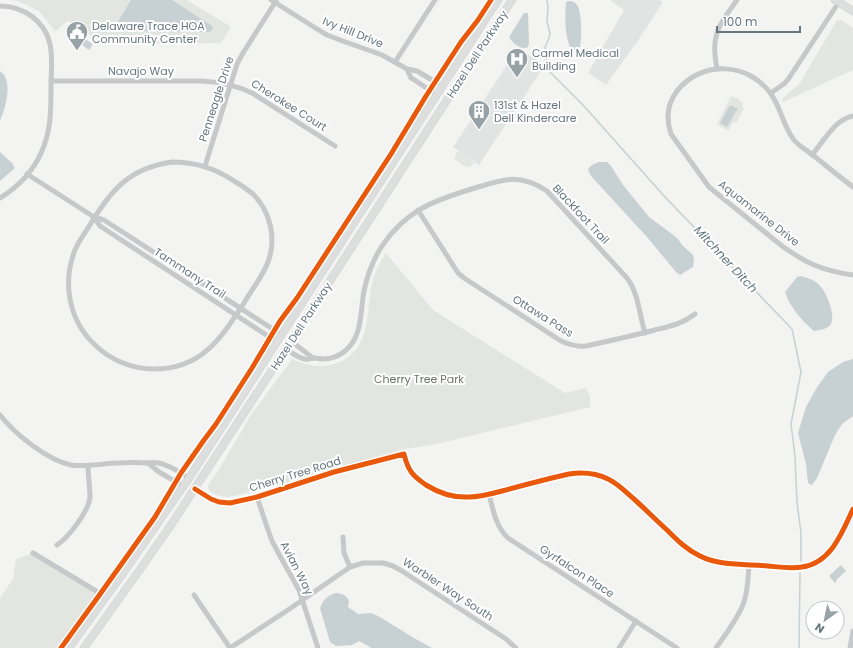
<svg xmlns="http://www.w3.org/2000/svg" width="853" height="648" font-family="Poppins,sans-serif">
<style>
.built{fill:#e2e3e3}
.green{fill:#e3e6e0}
.water{fill:#c7d0d2}
.lines{fill:none;stroke-linecap:round;stroke-linejoin:round}
.stream{stroke:#c7d0d2;stroke-width:1.5}
.secondary-casing{stroke:#cfcfd0;stroke-width:8}
.street{stroke:#c7c8c9;stroke-width:5}
.secondary{stroke:#dddede;stroke-width:7}
.cycleway-casing{stroke:#fff;stroke-width:8}
.cycleway{stroke:#e8590c;stroke-width:5}
.labels{text-anchor:middle;dominant-baseline:central;stroke-width:4;stroke-linejoin:round;paint-order:stroke}
.poi-label{font-size:11px;fill:#66767f;stroke:#fff;text-anchor:start}
.street-label{font-size:11px;fill:#66767f;stroke:#fff}
.park-label{font-size:11px;fill:#697764;stroke:#fff}
.water-label{font-size:12px;font-style:italic;fill:#61777d;stroke:#fff}
</style>
<rect width="100%" height="100%" fill="#f3f3f2"/>
<!-- built -->
<g class="built">
<polygon points="610,0 659,0 663,2 639,39 606,85 588,73 624,10"/>
<polygon points="518,48 545,65 479,165 453,147"/>
</g>
<!-- green -->
<g class="green">
<polygon points="11,0 187,0 231,27 221,43 105,44 68,21 55,31 39,11 18,1"/>
<polygon points="837,20 841,20 853,28 853,70 783,102 782,99 800,83"/>
<polygon points="731,96 740,100 740,101 743,103 742,107 744,108 737,122 732,123 729,130 727,130 718,125 717,124"/>
<path d="M457 152H460L474 162C470 172 460 164 454 158Z"/>
<path d="M386 253 433 310 565 393 586 388 590 396V407L437 444 400 450 374 460 238 495 228 497 221 496 216 495 211 492 208 488V485L218 471 251 415 292 359C308 366 320 369 337 363 373 350 365 310 373 280 376 271 380 261 386 253Z"/>
<polygon points="33,553 101,594 61,648 0,648 0,598 13,579 16,559"/>
</g>
<!-- water -->
<g class="water">
<polygon points="131,0 172,0 212,26 213,29 211,31 208,32 127,31 116,28 116,25"/>
<path d="M569 1C572 1 575 2 577 5 582 11 582 39 580 47L576 50 572 51C564 37 565 18 566 2Z"/>
<path d="M524 13H528L529 44 527 48C520 49 512 43 509 37Z"/>
<polygon points="77,34 93,44 89,50 74,39"/>
<path d="M0 71C14 80 5 109 0 121Z"/>
<polygon points="730,105 738,109 737,111 736,111 727,127 720,123"/>
<polygon points="0,152 12,163 15,168 0,181"/>
<path d="M599 162H607L611 166 623 185 649 217 672 234 678 239 683 246 693 255 694 261 693 267 680 275 676 272 647 237 591 176 588 170C590 165 594 164 599 162Z"/>
<path d="M801 276C807 278 816 280 820 286 825 291 828 299 830 305 835 322 833 329 814 331 803 322 789 306 785 292L797 277Z"/>
<polygon points="853,359 853,416 842,424 835,435 817,478 812,485 808,483 806,464 798,433 806,407 816,389 828,372 843,362"/>
<polygon points="841,565 846,571 836,580 837,580 835,583 829,576"/>
<path d="M335 593C340 593 347 595 349 601 349 603 348 605 348 607L358 614 371 613 378 616 414 638 432 648H371L370 647 359 641 352 645 336 646 330 642 320 608C323 600 327 596 335 593Z"/>
</g>
<g class="lines">
<!-- stream -->
<g class="stream">
<polyline points="547,0 548,7 547,21 550,34 549,38 545,47 545,52 548,70 583,105 665,197 792,329 801,372 791,424 795,456 797,502 801,533 801,561"/>
<polyline points="799,648 800,573"/>
</g>
<!-- secondary casing -->
<g class="secondary-casing">
<g id="secondary">
<polyline points="835,0 853,11"/>
<polyline points="69,648 124,572 189,478 498,0"/>
<polyline points="84,648 141,568 169,528 291,341 449,97 512,0"/>
</g>
</g>
<!-- street -->
<g class="street">
<polyline points="271,0 317,29 327,35 340,40 382,55 407,69 417,71 442,86"/>
<path d="M0 6C23 6 45 21 50 44 53 58 51 73 51 87 51 110 51 132 41 153 33 171 18 187 0 198"/>
<polyline points="395,62 435,0"/>
<polyline points="407,69 411,78 413,79 437,95"/>
<path d="M717 69C715 57 713 45 717 33 720 22 730 10 737 0"/>
<path d="M51 81H202C220 82 236 85 252 93L335 146"/>
<polyline points="771,93 785,83 789,78 839,2"/>
<path d="M812 155C824 141 834 120 853 116"/>
<path d="M172 162C195 162 215 168 234 181 241 185 247 189 253 194 270 211 277 238 268 262 263 276 252 289 244 303 221 338 202 369 154 369 132 369 110 360 94 344 69 320 62 283 75 250 79 240 86 232 91 223 112 189 130 168 172 162Z"/>
<polyline points="205,166 237,64 243,53 276,1"/>
<polyline points="27,174 94,217 104,220 282,335"/>
<path d="M853 187C840 177 826 166 813 155 806 150 799 146 794 140 783 126 781 108 771 94 749 62 701 60 677 91 667 104 666 119 671 134L709 187 782 246C792 253 802 260 812 264 825 270 839 273 853 275"/>
<path d="M418 210 458 273 464 278 561 341C570 345 577 347 586 346 609 341 632 336 655 330 671 326 682 324 695 314"/>
<polyline points="94,217 100,226 277,342"/>
<polyline points="291,341 313,358"/>
<path d="M286 349C292 353 298 358 305 359 308 360 311 358 314 358 317 358 320 359 323 359 331 359 339 356 345 351 363 336 360 312 364 291 367 276 373 260 382 246 406 210 435 200 475 188 504 179 519 173 547 191L627 278C639 294 639 314 645 333"/>
<path d="M0 415C15 434 47 460 71 465 85 467 100 464 114 463 125 463 136 462 147 463 151 463 155 462 159 463 170 465 180 473 189 478"/>
<polyline points="148,463 159,472 183,486"/>
<path d="M195 489 211 499 219 502 230 503 257 497 334 472 404 454C408 471 413 476 426 485 439 493 453 498 469 497 480 497 491 494 502 491 524 485 547 479 569 474 582 472 596 473 608 479 617 483 626 492 634 499 645 509 656 520 667 530 677 540 687 550 700 556 719 566 747 564 768 566 779 567 791 569 802 567 831 563 842 533 853 509"/>
<path d="M489 494C493 510 496 527 508 538L677 648"/>
<polyline points="257,497 266,524 272,541 280,556 299,590 318,648"/>
<polyline points="343,537 344,553 350,567"/>
<path d="M57 545C68 538 89 511 90 497 90 487 88 476 88 465"/>
<polyline points="33,553 106,597"/>
<polyline points="194,595 230,648"/>
<polyline points="230,648 291,608 350,567 363,563 383,563 393,566 402,571 506,639 516,648"/>
<polyline points="619,648 636,621"/>
<path d="M716 648C725 635 739 617 744 602 748 590 748 577 749 565"/>
<polyline points="850,648 853,631"/>
</g>
<!-- secondary -->
<use href="#secondary" class="secondary"/>
<!-- cycleway casing -->
<g class="cycleway-casing">
<g id="cycleway">
<path d="M195 489 211 499 219 502 230 503 257 497 334 472 404 454C408 471 413 476 426 485 439 493 453 498 469 497 480 497 491 494 502 491 524 485 547 479 569 474 582 472 596 473 608 479 617 483 626 492 634 499 645 509 656 520 667 530 677 540 687 550 700 556 719 566 747 564 768 566 779 567 791 569 802 567 831 563 842 533 853 509"/>
<polyline points="61,648 98,597 155,517 181,473 204,440 216,424 252,368 280,321 297,298 391,154 426,96 461,42 478,20 491,0"/>
</g>
</g>
<!-- cycleway -->
<use href="#cycleway" class="cycleway"/>
</g>
<!-- icons -->
<defs>
<g id="civic-pin" transform="scale(1.15)"><path d="M0 17L-7.5 6A9.5 9.5 0 1 1 7.5 6Z" fill="#97a2a7" stroke="#fff"/><path d="M-.6-6.5H3V-4.5H.6V-3L4-1V1h2V6H-6V1h2V-1L-.6-3ZM-1.2 2.5V6h2.4V2.5Z" fill="#fff"/></g>
<g id="hospital-pin" transform="scale(1.15)"><path d="M0 17L-7.5 6A9.5 9.5 0 1 1 7.5 6Z" fill="#97a2a7" stroke="#fff"/><path d="M-5-5h3v3.5h4V-5h3V5h-3V1.5h-4V5h-3Z" fill="#fff"/></g>
<g id="building-pin" transform="scale(1.15)"><path d="M0 17L-7.5 6A9.5 9.5 0 1 1 7.5 6Z" fill="#97a2a7" stroke="#fff"/><path d="M-4-6H4V6H1V3H-1V6H-4ZM-2.5-4.3h1.7v1.8h-1.7ZM.8-4.3h1.7v1.8H.8ZM-2.5-1h1.7V.8h-1.7ZM.8-1h1.7V.8H.8Z" fill="#fff"/></g>
</defs>
<g fill-rule="evenodd">
<use href="#civic-pin" x="77" y="32"/>
<use href="#hospital-pin" x="517" y="59"/>
<use href="#building-pin" x="479" y="111"/>
</g>
<g class="labels">
<!-- poi labels -->
<g class="poi-label">
<text x="92" y="26">Delaware Trace HOA<tspan x="92" dy="13">Community Center</tspan></text>
<text x="532" y="53">Carmel Medical<tspan x="532" dy="13">Building</tspan></text>
<text x="494" y="105">131st &amp; Hazel<tspan x="494" dy="13">Dell Kindercare</tspan></text>
</g>
<!-- street labels -->
<g class="street-label">
<text transform="translate(353 32) rotate(22)">Ivy Hill Drive</text>
<text transform="translate(477 54) rotate(-57)">Hazel Dell Parkway</text>
<text x="141" y="71">Navajo Way</text>
<text transform="translate(216 99) rotate(-72)">Penneagle Drive</text>
<text transform="translate(289 105) rotate(32)">Cherokee Court</text>
<text transform="translate(759 213) rotate(38)">Aquamarine Drive</text>
<text transform="translate(581 214) rotate(47)">Blackfoot Trail</text>
<text transform="translate(190 273) rotate(33)">Tammany Trail</text>
<text transform="translate(543 316) rotate(32)">Ottawa Pass</text>
<text transform="translate(301 326) rotate(-57)">Hazel Dell Parkway</text>
<text transform="translate(295 474) rotate(-17)">Cherry Tree Road</text>
<text transform="translate(297 568) rotate(63)">Avian Way</text>
<text transform="translate(577 571) rotate(33)">Gyrfalcon Place</text>
<text transform="translate(448 589) rotate(33)">Warbler Way South</text>
</g>
<!-- park labels -->
<g class="park-label">
<text x="419" y="379">Cherry Tree Park</text>
</g>
<!-- water labels -->
<g class="water-label">
<text transform="translate(726 259) rotate(47)">Mitchner Ditch</text>
</g>
</g>
<!-- north arrow -->
<g transform="translate(825 620) rotate(213)"><circle r="19" fill="#ffffff" stroke="#c2c8cc"/>
<path d="M0-3L7 15L0 10L-7 15Z" fill="#97a2a7"/>
<text y="-6" font-size="11" font-weight="bold" text-anchor="middle" fill="#66767f">N</text>
</g>
<!-- scale -->
<path d="M717 26v6h83v-6" fill="none" stroke="#66767f" stroke-width="2"/>
<text x="723" y="26" font-size="12" fill="#66767f" stroke="#ffffff" stroke-width="3" paint-order="stroke">100 m</text>
</svg>
